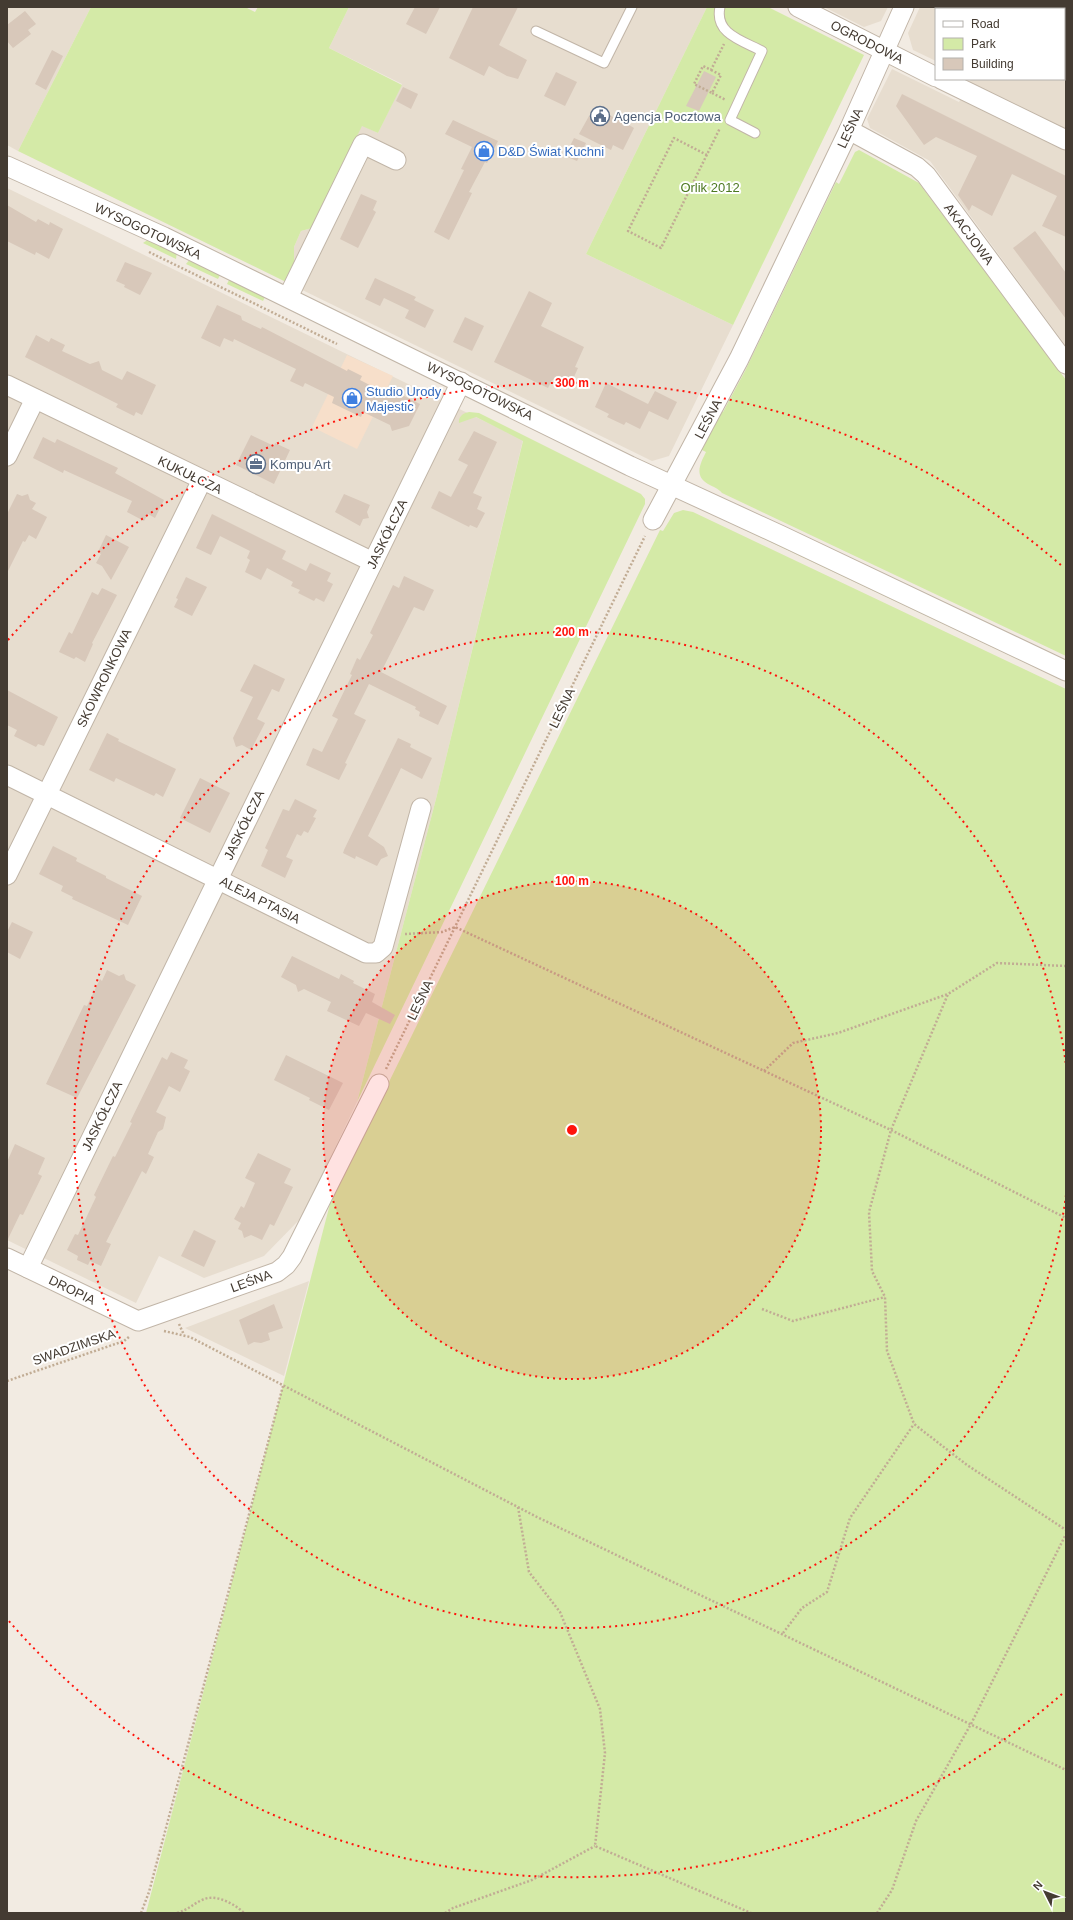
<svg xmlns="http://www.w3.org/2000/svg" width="1073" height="1920" font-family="Arial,sans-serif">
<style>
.residential{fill:#e7ddcf}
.commercial{fill:#f7dfca}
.green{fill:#d4eaa7}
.building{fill:#d8c8ba}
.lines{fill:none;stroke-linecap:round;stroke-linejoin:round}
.lane-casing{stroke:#c1b5a7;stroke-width:11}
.street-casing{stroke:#c1b5a7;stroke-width:21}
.path{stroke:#c1ac94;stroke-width:2.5;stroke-dasharray:2 2;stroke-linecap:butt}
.lane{stroke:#fff;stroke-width:9}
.street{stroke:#fff;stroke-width:19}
.ring{fill:none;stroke:#ff140c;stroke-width:2;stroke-dasharray:2 4}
.labels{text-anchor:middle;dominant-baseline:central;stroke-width:4;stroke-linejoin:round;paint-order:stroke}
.street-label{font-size:13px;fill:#443b32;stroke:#fff}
.service-label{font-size:13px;fill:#4e5e75;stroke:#fff;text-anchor:start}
.shop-label{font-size:13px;fill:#366cbe;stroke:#fff;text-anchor:start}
.park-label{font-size:13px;fill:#4d7922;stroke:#fff}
.centre{fill:#ff140c;stroke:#fff;stroke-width:2}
.ring-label{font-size:12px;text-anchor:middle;font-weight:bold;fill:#ff140c;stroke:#fff;stroke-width:4;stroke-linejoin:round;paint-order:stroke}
</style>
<rect width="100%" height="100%" fill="#f2ebe2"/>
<!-- residential -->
<g class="residential">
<polygon points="7,7 91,7 18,151 7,145"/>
<polygon points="349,7 707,7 586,254 733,325 669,456 652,461 286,282 294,262 294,247 301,231 312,228 362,125 378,133 402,84 329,48"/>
<polygon points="824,7 888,7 881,21 864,27"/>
<polygon points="920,7 1066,7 1066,346 930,161 870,128 867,119 892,69 959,102 971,79 1064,79 1064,9 936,9 936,61 913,50 908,33"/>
<polygon points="7,188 523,440 436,799 357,1102 301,1218 264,1256 204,1278 159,1256 136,1303 7,1240"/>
<polygon points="309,1281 284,1376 185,1328"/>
</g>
<!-- commercial -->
<polygon class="commercial" points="347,355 393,376 357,449 312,427"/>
<!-- green -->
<g class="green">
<polygon points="91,7 245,7 255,12 258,7 349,7 329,48 402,85 378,133 362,126 312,228 301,231 294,247 294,262 286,282 18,151"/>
<polygon points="707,7 768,7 864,55 733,325 586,254"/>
<path d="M859 150 919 183 1066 380V656L722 493C718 488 713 487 708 484 694 476 700 464 706 452L700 449 720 411 723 412 745 371 836 182 839 184 855 152Z"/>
<polygon points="149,239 177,252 176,259 143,243"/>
<polygon points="191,258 219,272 220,275 218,279 186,264"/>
<polygon points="229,280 265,297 263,301 227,284"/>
<path d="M469 412 479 413 641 494 645 499V504L357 1102 436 799 523 441 476 417 459 423C458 416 464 413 469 412Z"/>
<polygon points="683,510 693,512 1066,689 1066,1913 146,1913 331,1200 660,530 663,531 674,513"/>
<polygon points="710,511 1066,680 1066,682 709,513"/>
</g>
<!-- building -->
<g class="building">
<polygon points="415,7 440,7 426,34 406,24"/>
<polygon points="473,7 518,7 499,45 527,60 518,79 507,76 489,66 484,76 449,58"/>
<polygon points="25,11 36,24 28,30 31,34 13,48 7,41 7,25"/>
<polygon points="52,50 63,56 46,90 35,84"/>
<polygon points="704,71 716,77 699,111 686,106"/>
<polygon points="556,72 577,82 565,106 544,96"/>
<polygon points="403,87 418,94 411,109 396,101"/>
<polygon points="902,94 1066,176 1066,237 1042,226 1057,196 1012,174 992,216 972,205 969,211 958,195 977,156 936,137 924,145 896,106"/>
<polygon points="598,110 624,122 634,128 623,150 613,145 611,150 579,134 589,116 594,118"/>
<polygon points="453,120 498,141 487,163 485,162 469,192 472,193 449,240 434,232 464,170 461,169 472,147 445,134"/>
<polygon points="574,138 586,143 577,161 565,156"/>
<polygon points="361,194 377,201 373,210 376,212 358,248 340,239"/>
<polygon points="7,205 36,222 38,219 49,225 50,222 63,229 49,259 36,252 35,255 7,241"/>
<polygon points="1035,231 1066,273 1066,319 1013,248"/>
<polygon points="125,262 152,273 140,295 124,287 125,285 116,281"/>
<polygon points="375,278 416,297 414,300 434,310 425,328 405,318 409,310 384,298 380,306 365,299"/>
<polygon points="529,291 552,303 541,326 584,347 575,367 578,368 569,388 552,380 548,388 494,362"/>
<polygon points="217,305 241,316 242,320 261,329 262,327 347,371 348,369 362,376 360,380 395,398 398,393 420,404 409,426 392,431 390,425 363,412 361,417 332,403 334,397 305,383 303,387 290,381 296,369 234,339 233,342 224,338 220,347 201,338"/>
<polygon points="465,317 484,326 472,351 453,342"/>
<polygon points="36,335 49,342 51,338 65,345 62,351 90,364 99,361 102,370 122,380 127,371 156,385 142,415 136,412 134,416 116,407 118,404 112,401 25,357"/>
<polygon points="606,383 648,404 655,391 677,402 668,420 649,411 640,429 626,422 624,425 607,417 609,414 595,407"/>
<polygon points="474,431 497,442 473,493 482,497 477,509 485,513 477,528 470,525 469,527 431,508 439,491 451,497 468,465 458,460"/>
<polygon points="251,435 274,446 275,443 290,450 274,484 236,465"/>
<polygon points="43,437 55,443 57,439 118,468 115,473 164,500 155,518 148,514 144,521 127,512 132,501 64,470 63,473 33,458"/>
<polygon points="17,494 22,496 28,494 30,500 36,503 32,509 47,517 36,539 29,535 25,542 23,541 7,573 7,514"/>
<polygon points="344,494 370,505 367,512 369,518 363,519 360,526 335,512"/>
<polygon points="212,514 286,551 282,559 306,571 310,563 331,573 327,581 333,584 324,602 316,598 314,601 298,593 300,590 291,586 293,582 267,568 261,580 245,572 250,560 247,558 250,551 220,536 211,555 196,548"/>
<polygon points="106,535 129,547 111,580 102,566 96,563 101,554 98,552"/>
<polygon points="404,576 434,590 424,611 414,607 381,672 447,706 438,725 419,716 420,712 415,709 416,707 369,684 354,714 366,720 345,763 347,764 339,780 306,765 313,748 322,752 338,719 332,716 352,675 350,674 357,658 360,660 373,635 370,633 393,585 399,588"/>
<polygon points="186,577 207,587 192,616 174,607 178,599 176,598"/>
<polygon points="102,588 117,595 92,643 93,644 85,662 76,657 74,659 59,652 69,632 72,634 92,592 98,595"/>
<polygon points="254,664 285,679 279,692 272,689 257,719 265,723 251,750 242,745 236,747 233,738 253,697 240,691"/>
<polygon points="7,690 58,717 44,746 38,744 36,747 14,736 17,730 7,725"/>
<polygon points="107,733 119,739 118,741 176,769 163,797 156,793 154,796 116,778 114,782 89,770"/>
<polygon points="398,738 411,744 410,747 432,758 422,779 401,768 368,836 384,847 388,856 381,859 377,866 356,856 355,859 343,853 344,850"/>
<polygon points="200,778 230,793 210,833 180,818"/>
<polygon points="295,799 317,810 313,817 316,818 308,833 304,831 301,836 297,834 286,857 293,860 285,878 261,866 268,850 265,848 283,809 289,811"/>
<polygon points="53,846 77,858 76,861 106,876 106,878 142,896 128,925 72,899 73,897 61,891 63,886 39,874"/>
<polygon points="12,922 33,932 20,959 7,952 7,932"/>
<polygon points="292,956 339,979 341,974 354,981 353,983 375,994 372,1002 395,1015 390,1024 366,1013 359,1026 327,1011 331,1002 304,989 298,992 296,985 281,977"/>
<polygon points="107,970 119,976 124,974 126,980 136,985 77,1098 46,1084 84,1005 87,1006 100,979 102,981"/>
<polygon points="171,1052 188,1060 184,1068 190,1071 180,1092 169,1086 156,1112 166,1117 163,1129 158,1132 148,1154 154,1157 146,1174 142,1171 106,1242 111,1244 101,1266 90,1261 88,1265 77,1260 78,1256 67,1250 75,1234 78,1235 96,1197 94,1195 113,1156 115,1157 132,1123 130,1122 162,1057 167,1060"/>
<polygon points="286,1055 343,1083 329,1110 309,1100 310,1098 274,1080"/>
<polygon points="15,1144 45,1158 38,1174 42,1176 23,1215 20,1214 7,1241 7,1162"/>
<polygon points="258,1153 291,1169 284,1183 293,1187 274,1226 270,1224 262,1240 251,1235 244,1238 242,1231 238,1229 241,1223 234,1219 241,1206 244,1208 255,1183 245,1178"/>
<polygon points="194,1230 216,1241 204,1267 181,1256"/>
<polygon points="274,1304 283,1328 268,1333 270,1340 261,1343 254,1342 248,1345 239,1320"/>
</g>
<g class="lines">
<!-- lane casing -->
<g class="lane-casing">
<g id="lane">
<path d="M720 7C714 34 743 41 762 51L730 120 755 133"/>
<polyline points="536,31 604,63 632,7"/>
</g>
</g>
<!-- street casing -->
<g class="street-casing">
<g id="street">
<polyline points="798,7 936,77"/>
<polyline points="941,79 1066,140"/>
<polyline points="849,130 917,167 926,175 1066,364"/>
<polyline points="7,166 164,237 630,466 782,536 1066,671"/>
<polyline points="288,297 363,144 396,160"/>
<polyline points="7,385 373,562"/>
<polyline points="7,456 35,399"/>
<polyline points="653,520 739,359 849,130 904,7"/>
<polyline points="7,775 366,953 376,953 383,947 421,808"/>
<polyline points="7,875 202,480"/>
<polyline points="7,1258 138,1321 277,1272 286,1265 292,1257 379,1084"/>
<polyline points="28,1268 461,382"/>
</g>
</g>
<!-- path -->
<g class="path">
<polyline points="711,70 721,75 712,93 694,84 703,66 711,70 724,44"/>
<polyline points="712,93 726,100"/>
<polyline points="707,155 674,138 628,231 661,248 720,128"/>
<polyline points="149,252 337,344"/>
<polyline points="405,934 442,932 455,927 891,1130 1066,1218"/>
<polyline points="1066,966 997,963 948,994 891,1130 869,1212 872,1271 885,1297 887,1351 914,1424 967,1465 1066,1530"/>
<polyline points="386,1069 645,536"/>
<polyline points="764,1071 793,1043 838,1033 948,994"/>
<polyline points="762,1309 793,1321 885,1297"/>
<polyline points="179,1324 184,1335"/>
<polyline points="164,1331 190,1337 537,1517 1066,1770"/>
<polyline points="7,1381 124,1341 130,1336"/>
<polyline points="518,1507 529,1572 560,1612 600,1709 605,1753 595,1846 751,1913"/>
<polyline points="783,1633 802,1608 827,1592 850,1518 914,1424"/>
<polyline points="141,1913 149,1892 283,1386"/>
<path d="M177 1913C188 1910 193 1904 202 1900 215 1893 235 1904 244 1913"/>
<polyline points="445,1913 453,1908 532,1880 595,1846"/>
<polyline points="877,1913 892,1890 916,1821 971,1724 1066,1534"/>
</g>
<!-- lane -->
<use href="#lane" class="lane"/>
<!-- street -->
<use href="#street" class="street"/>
</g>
<!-- distance rings -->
<circle cx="572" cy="1130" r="249" fill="#ff140c" fill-opacity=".12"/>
<g class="ring">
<circle cx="572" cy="1130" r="249"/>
<path d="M1066 1195A498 498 0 1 1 1066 1065"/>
<path d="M1062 1694A747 747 0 0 1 8 1620M8 640A747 747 0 0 1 1062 566"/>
</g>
<!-- icons -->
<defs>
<g id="civic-ring" transform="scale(1)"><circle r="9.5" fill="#fff" stroke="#5c6f8a" stroke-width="1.5"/><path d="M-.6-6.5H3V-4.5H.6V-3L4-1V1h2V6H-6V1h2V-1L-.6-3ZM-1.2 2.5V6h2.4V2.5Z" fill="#5c6f8a"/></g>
<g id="shop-ring" transform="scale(1)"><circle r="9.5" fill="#fff" stroke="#3f7fe0" stroke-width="1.5"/><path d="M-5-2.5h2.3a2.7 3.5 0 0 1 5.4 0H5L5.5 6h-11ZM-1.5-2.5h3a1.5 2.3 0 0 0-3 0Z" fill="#3f7fe0"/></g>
<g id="office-ring" transform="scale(1)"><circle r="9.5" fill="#fff" stroke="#5c6f8a" stroke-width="1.5"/><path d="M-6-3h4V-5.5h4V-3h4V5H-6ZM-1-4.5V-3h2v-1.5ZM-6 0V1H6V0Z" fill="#5c6f8a"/></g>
</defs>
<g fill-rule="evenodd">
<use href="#civic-ring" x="600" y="116"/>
<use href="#shop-ring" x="484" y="151"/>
<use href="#shop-ring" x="352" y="398"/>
<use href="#office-ring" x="256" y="464"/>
</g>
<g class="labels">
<!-- street labels -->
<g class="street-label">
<text transform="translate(867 42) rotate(27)">OGRODOWA</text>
<text transform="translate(850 128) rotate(-65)">LEŚNA</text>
<text transform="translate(148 231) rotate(25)">WYSOGOTOWSKA</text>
<text transform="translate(969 234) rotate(53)">AKACJOWA</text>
<text transform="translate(480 391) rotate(26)">WYSOGOTOWSKA</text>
<text transform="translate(708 419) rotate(-62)">LEŚNA</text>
<text transform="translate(190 475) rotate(26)">KUKUŁCZA</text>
<text transform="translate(387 534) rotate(-64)">JASKÓŁCZA</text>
<text transform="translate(104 678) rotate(-64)">SKOWRONKOWA</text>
<text transform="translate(562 708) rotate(-64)">LEŚNA</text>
<text transform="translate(244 825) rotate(-64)">JASKÓŁCZA</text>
<text transform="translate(260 900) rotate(27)">ALEJA PTASIA</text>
<text transform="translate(420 1000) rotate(-64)">LEŚNA</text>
<text transform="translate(102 1116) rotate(-64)">JASKÓŁCZA</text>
<text transform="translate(251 1281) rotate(-20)">LEŚNA</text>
<text transform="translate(72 1290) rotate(26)">DROPIA</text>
<text transform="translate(74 1347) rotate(-19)">SWADZIMSKA</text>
</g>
<!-- service labels -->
<g class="service-label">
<text x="614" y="116">Agencja Pocztowa</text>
<text x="270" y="464">Kompu Art</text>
</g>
<!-- shop labels -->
<g class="shop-label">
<text x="498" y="151">D&amp;D Świat Kuchni</text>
<text x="366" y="391">Studio Urody<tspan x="366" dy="15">Majestic</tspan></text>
</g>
<!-- park labels -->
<g class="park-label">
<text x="710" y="187">Orlik 2012</text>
</g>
</g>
<circle cx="572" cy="1130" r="6" class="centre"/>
<g class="ring-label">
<text x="572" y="387">300 m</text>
<text x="572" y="636">200 m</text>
<text x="572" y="885">100 m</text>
</g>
<!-- border -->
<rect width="1073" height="1920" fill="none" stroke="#443b32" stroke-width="16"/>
<!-- legend -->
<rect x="935" y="8" width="130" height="72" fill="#ffffff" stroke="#b4b1ad"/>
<rect x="943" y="21" width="20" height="6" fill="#ffffff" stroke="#b4b1ad"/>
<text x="971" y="28" font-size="12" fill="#443b32">Road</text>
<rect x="943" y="38" width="20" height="12" fill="#d4eaa7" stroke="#b4b1ad"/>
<text x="971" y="48" font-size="12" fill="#443b32">Park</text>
<rect x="943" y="58" width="20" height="12" fill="#d8c8ba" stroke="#b4b1ad"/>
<text x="971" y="68" font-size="12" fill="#443b32">Building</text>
<!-- north arrow -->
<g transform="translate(1045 1892) rotate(312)" stroke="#ffffff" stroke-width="3" paint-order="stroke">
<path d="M0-3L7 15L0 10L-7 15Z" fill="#443b32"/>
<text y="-6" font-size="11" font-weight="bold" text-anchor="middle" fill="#443b32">N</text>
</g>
</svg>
